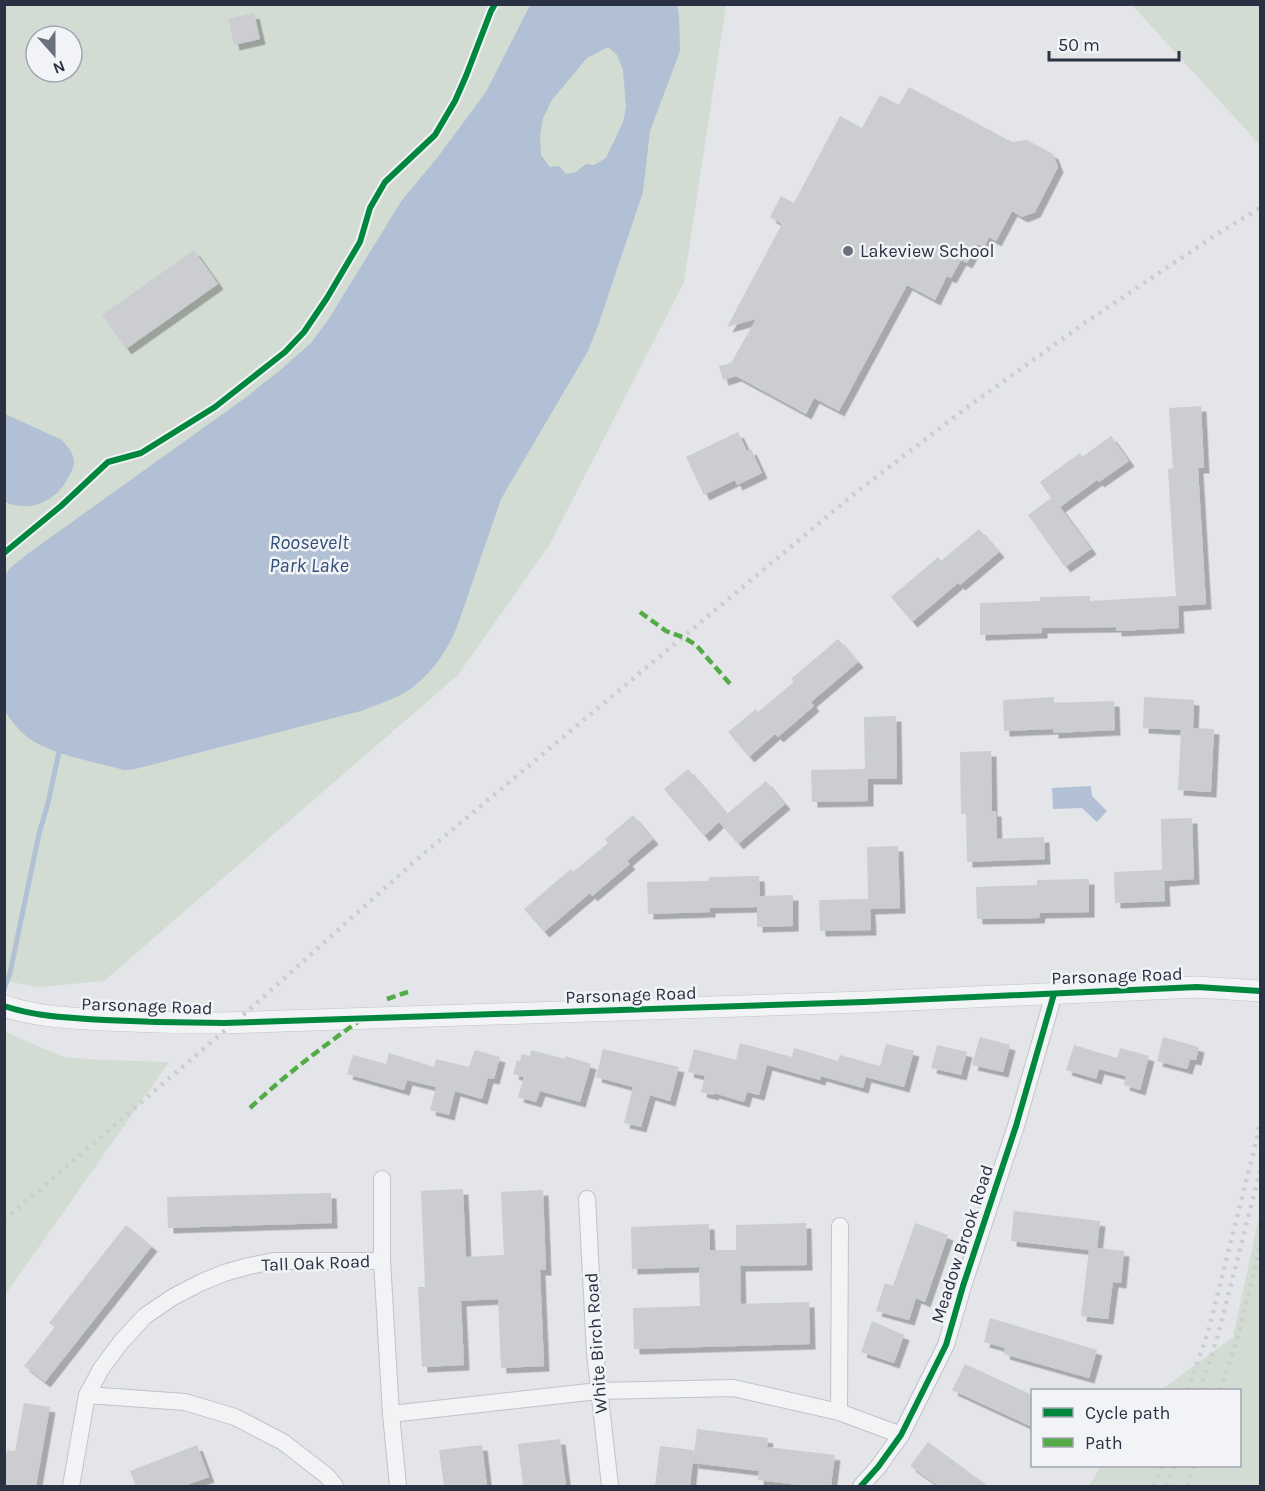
<svg xmlns="http://www.w3.org/2000/svg" width="1265" height="1491" font-family="Karla,sans-serif">
<style>
.green{fill:#d3dcd3;fill-rule:evenodd}
.water{fill:#b1c0d4;fill-rule:evenodd}
.lines{fill:none;stroke-linecap:round;stroke-linejoin:round}
.stream{stroke:#b1c0d4;stroke-width:5}
.building{fill:#cbcdd0;filter:url(#shadow)}
.minor-casing{stroke:#c1c3c6;stroke-width:18}
.tertiary-casing{stroke:#c1c3c6;stroke-width:22}
.minor{stroke:#f2f3f5;stroke-width:16}
.tertiary{stroke:#f2f3f5;stroke-width:21}
.rail{stroke:#cbcdd0;stroke-width:4.5;stroke-dasharray:3 6;stroke-linecap:butt}
.quiet{stroke:#53ab46;stroke-width:4.5;stroke-dasharray:9 4.5;stroke-linecap:butt}
.cycleway-casing{stroke:#f1f3f7;stroke-width:10}
.cycleway{stroke:#00873e;stroke-width:6}
.poi-dot{fill:#6a707c;stroke:#f1f3f7;stroke-width:2}
.labels{text-anchor:middle;dominant-baseline:central;stroke-width:5;stroke-linejoin:round;paint-order:stroke}
.poi-label{font-size:18px;fill:#293142;stroke:#f1f3f7;text-anchor:start}
.street-label{font-size:18px;fill:#293142;stroke:#f1f3f7}
.water-label{font-size:20px;font-style:italic;fill:#324d77;stroke:#f1f3f7}
</style>
<defs>
<filter id="shadow"><feDropShadow dx="5.5" dy="5.5" stdDeviation="0" flood-color="#0004"/></filter>
</defs>
<rect width="100%" height="100%" fill="#e3e5e8"/>
<!-- green -->
<g class="green">
<path d="M5 5H726L684 282 550 544 458 675 104 981 39 987 5 981ZM36 36H72V72H36Z"/>
<polygon points="1132,5 1260,5 1260,145"/>
<polygon points="5,1032 63,1057 104,1060 169,1062 5,1295"/>
<polygon points="1260,1212 1260,1486 1089,1486 1101,1466 1240,1466 1240,1390 1161,1390 1233,1337"/>
</g>
<!-- water -->
<g class="water">
<path d="M530 5H677L679 15 680 51 650 131 643 192 599 323 588 351 501 499 457 627C444 658 423 686 392 699 382 703 371 707 361 711L135 769 124 770C98 763 61 756 38 744 23 736 13 724 5 711V576L9 569 26 555 245 398 284 367 311 343 328 320 402 200 437 158 486 92ZM608 47 617 55 623 70 626 107 623 122 606 158 594 165 586 164 576 172 566 174 559 166 550 167 541 155 540 136 543 118 552 100 587 58Z"/>
<path d="M5 414 62 440C66 445 71 450 73 456 76 464 72 471 68 478 56 502 29 513 5 502Z"/>
<polygon points="1091,786 1092,796 1107,811 1097,822 1082,808 1053,809 1052,788"/>
</g>
<g class="lines">
<!-- stream -->
<polyline class="stream" points="4,989 10,973 39,834 48,803 59,752"/>
</g>
<!-- building -->
<g class="building">
<polygon points="254,13 260,39 234,45 228,19"/>
<polygon points="909,87 1012,142 1027,140 1053,154 1058,167 1035,212 1022,217 1012,211 996,241 989,237 984,247 977,244 967,263 961,260 951,278 947,276 935,300 907,285 839,411 814,398 806,414 736,376 723,380 719,366 731,363 756,319 727,327 782,224 770,217 781,196 794,203 840,116 862,128 880,95 899,105"/>
<polygon points="194,250 218,284 126,349 102,315"/>
<polygon points="1201,406 1204,468 1198,468 1206,604 1178,606 1179,628 1116,631 1116,627 1042,628 1042,633 980,635 980,603 1040,601 1040,597 1090,596 1090,601 1176,596 1168,469 1173,468 1169,408"/>
<polygon points="738,432 747,451 751,449 762,473 737,485 735,480 704,495 686,457"/>
<polygon points="1111,436 1129,461 1099,482 1097,480 1060,507 1091,549 1065,567 1028,515 1051,498 1040,482 1080,453 1082,457"/>
<polygon points="979,529 999,552 960,585 958,583 912,622 891,597 938,557 941,561"/>
<polygon points="838,639 858,662 811,702 814,706 778,737 775,734 749,757 728,732 756,709 758,712 794,682 791,679"/>
<polygon points="1054,697 1054,703 1114,701 1115,730 1053,733 1053,729 1004,731 1003,700"/>
<polygon points="1144,697 1194,700 1193,728 1214,729 1211,792 1178,790 1181,730 1143,728"/>
<polygon points="896,716 897,779 868,779 868,801 812,802 811,770 865,769 864,717"/>
<polygon points="991,751 992,811 996,811 997,839 1044,837 1045,859 967,862 966,814 961,814 960,752"/>
<polygon points="688,769 727,814 766,781 785,804 738,844 719,822 704,836 664,789"/>
<polygon points="633,815 653,839 627,861 630,864 592,896 590,893 544,932 524,909 571,869 573,872 608,843 605,839"/>
<polygon points="1192,818 1194,879 1164,881 1165,901 1115,903 1114,872 1162,870 1161,819"/>
<polygon points="898,846 900,908 870,909 871,930 820,931 819,900 868,899 867,847"/>
<polygon points="759,876 760,896 793,895 793,926 757,927 757,907 710,908 710,912 648,914 647,882 709,881 709,877"/>
<polygon points="1089,879 1089,912 1040,913 1039,918 977,919 976,887 1037,885 1037,880"/>
<polygon points="980,1037 1010,1045 1003,1072 972,1065"/>
<polygon points="1163,1037 1199,1047 1196,1060 1190,1059 1187,1069 1157,1061"/>
<polygon points="740,1043 792,1057 794,1048 838,1061 840,1055 880,1066 886,1044 914,1051 904,1087 866,1077 863,1088 821,1076 820,1080 767,1065 759,1095 747,1092 744,1102 714,1093 713,1095 701,1092 705,1076 688,1072 694,1049 736,1060"/>
<polygon points="937,1045 967,1052 961,1075 931,1068"/>
<polygon points="1074,1045 1117,1058 1120,1048 1149,1056 1140,1090 1124,1085 1126,1076 1099,1069 1096,1079 1066,1070"/>
<polygon points="603,1049 679,1067 670,1101 650,1095 641,1127 624,1123 633,1087 596,1077"/>
<polygon points="475,1050 500,1057 494,1079 488,1078 482,1099 455,1091 449,1115 430,1110 436,1087 407,1080 404,1090 347,1074 353,1055 386,1064 389,1053 434,1067 436,1059 469,1067"/>
<polygon points="531,1050 565,1059 565,1056 591,1064 580,1102 540,1091 536,1102 518,1097 524,1077 513,1074 517,1060 520,1061 522,1054 530,1056"/>
<polygon points="463,1189 466,1257 504,1255 501,1192 543,1190 546,1270 540,1270 544,1366 501,1368 498,1299 461,1301 464,1365 422,1367 418,1287 425,1287 421,1191"/>
<polygon points="331,1193 332,1223 168,1228 167,1197"/>
<polygon points="1014,1211 1100,1221 1097,1248 1124,1251 1121,1283 1113,1282 1108,1319 1081,1316 1089,1250 1011,1241"/>
<polygon points="806,1223 807,1265 740,1266 741,1304 809,1302 810,1344 634,1349 633,1308 700,1306 699,1267 632,1269 631,1227 709,1224 710,1250 736,1250 736,1225"/>
<polygon points="915,1223 948,1235 925,1302 916,1298 909,1320 876,1311 885,1283 893,1286"/>
<polygon points="126,1225 152,1246 45,1382 24,1366 55,1327 49,1323"/>
<polygon points="990,1318 1097,1350 1089,1378 1004,1354 1005,1348 984,1342"/>
<polygon points="872,1321 904,1335 894,1363 861,1352"/>
<polygon points="965,1364 1032,1395 1032,1427 952,1390"/>
<polygon points="24,1403 50,1407 36,1486 4,1486 4,1465 7,1450 15,1451"/>
<polygon points="697,1429 768,1438 767,1447 835,1455 831,1486 806,1486 758,1480 759,1471 693,1463"/>
<polygon points="560,1439 566,1486 523,1486 518,1444"/>
<polygon points="928,1442 988,1486 938,1486 910,1466"/>
<polygon points="197,1445 209,1477 184,1486 136,1486 130,1471"/>
<polygon points="482,1445 487,1486 444,1486 439,1450"/>
<polygon points="660,1446 694,1450 690,1486 655,1486"/>
</g>
<g class="lines">
<!-- minor casing -->
<g class="minor-casing">
<g id="minor">
<polyline points="382,1179 382,1261 391,1414 398,1486"/>
<polyline points="587,1199 595,1353 610,1486"/>
<polyline points="87,1395 185,1402 235,1417 283,1442 327,1476 335,1486"/>
<polyline points="839,1412 840,1226"/>
<polyline points="391,1414 598,1391 733,1388 839,1412 901,1435"/>
<polyline points="71,1486 87,1395 101,1369 121,1342 145,1316 173,1297 202,1282 224,1273 249,1266 274,1261 382,1261"/>
<polyline points="861,1486 878,1467 901,1435 946,1345 963,1286 1016,1126 1054,994"/>
</g>
</g>
<!-- tertiary casing -->
<g class="tertiary-casing">
<path id="tertiary" d="M4 1006C37 1017 71 1018 104 1020 144 1022 184 1023 224 1023L864 1002 1197 987 1260 991"/>
</g>
<!-- minor -->
<use href="#minor" class="minor"/>
<!-- tertiary -->
<use href="#tertiary" class="tertiary"/>
<!-- rail -->
<g class="rail">
<polyline points="4,1220 250,1009 415,861 854,494 965,409 1086,322 1217,234 1260,208"/>
<polyline points="1188,1390 1208,1332 1257,1138 1260,1121"/>
<polyline points="1200,1390 1218,1335 1260,1171"/>
<polyline points="1220,1390 1237,1340 1260,1248"/>
<polyline points="1154,1486 1162,1466"/>
<polyline points="1166,1486 1174,1466"/>
<polyline points="1187,1486 1194,1466"/>
</g>
<!-- quiet -->
<g class="quiet">
<polyline points="640,612 666,631 683,637 696,645 731,685"/>
<polyline points="387,999 408,992"/>
<path d="M250 1108C284 1076 321 1048 359 1021"/>
</g>
<!-- cycleway casing -->
<g class="cycleway-casing">
<g id="cycleway">
<polyline points="4,553 61,506 108,462 141,453 215,407 285,352 304,332 327,298 360,242 370,208 385,182 435,135 455,101 466,76 491,11 495,4"/>
<path d="M4 1006C37 1017 71 1018 104 1020 144 1022 184 1023 224 1023L864 1002 1197 987 1260 991"/>
<polyline points="861,1486 878,1467 901,1435 946,1345 963,1286 1016,1126 1054,994"/>
</g>
</g>
<!-- cycleway -->
<use href="#cycleway" class="cycleway"/>
</g>
<!-- markers -->
<circle class="poi-dot" cx="848" cy="251" r="6"/>
<g class="labels">
<!-- poi labels -->
<g class="poi-label">
<text x="860" y="251">Lakeview School</text>
</g>
<!-- street labels -->
<g class="street-label">
<text transform="translate(1117 976) rotate(-2)">Parsonage Road</text>
<text transform="translate(631 995) rotate(-2)">Parsonage Road</text>
<text transform="translate(147 1006) rotate(2)">Parsonage Road</text>
<text transform="translate(962 1244) rotate(-72)">Meadow Brook Road</text>
<text transform="translate(316 1263) rotate(-2)">Tall Oak Road</text>
<text transform="translate(596 1343) rotate(-94)">White Birch Road</text>
</g>
<!-- water labels -->
<g class="water-label">
<text x="309" y="542">Roosevelt<tspan x="309" dy="23">Park Lake</tspan></text>
</g>
</g>
<!-- border -->
<rect width="1265" height="1491" fill="none" stroke="#293142" stroke-width="12"/>
<!-- legend -->
<rect x="1031" y="1389" width="210" height="78" fill="#f1f3f7" stroke="#a1a5af" stroke-width="1.5"/>
<rect x="1043" y="1408" width="30" height="9" fill="#00873e" stroke="#a1a5af" stroke-width="1.5"/>
<text x="1085" y="1419" font-size="18" fill="#293142">Cycle path</text>
<rect x="1043" y="1438" width="30" height="9" fill="#53ab46" stroke="#a1a5af" stroke-width="1.5"/>
<text x="1085" y="1449" font-size="18" fill="#293142">Path</text>
<!-- north arrow -->
<g transform="translate(54 54) rotate(159)"><circle r="28" fill="#f1f3f7" stroke="#a1a5af" stroke-width="1.5"/>
<path d="M0-4.5L10 22L0 15L-10 22Z" fill="#6a707c"/>
<text y="-9" font-size="16" font-weight="bold" text-anchor="middle" fill="#293142">N</text>
</g>
<!-- scale -->
<path d="M1049 51v9h130v-9" fill="none" stroke="#293142" stroke-width="3"/>
<text x="1058" y="51" font-size="18" fill="#293142" stroke="#f1f3f7" stroke-width="4.5" paint-order="stroke">50 m</text>
</svg>
